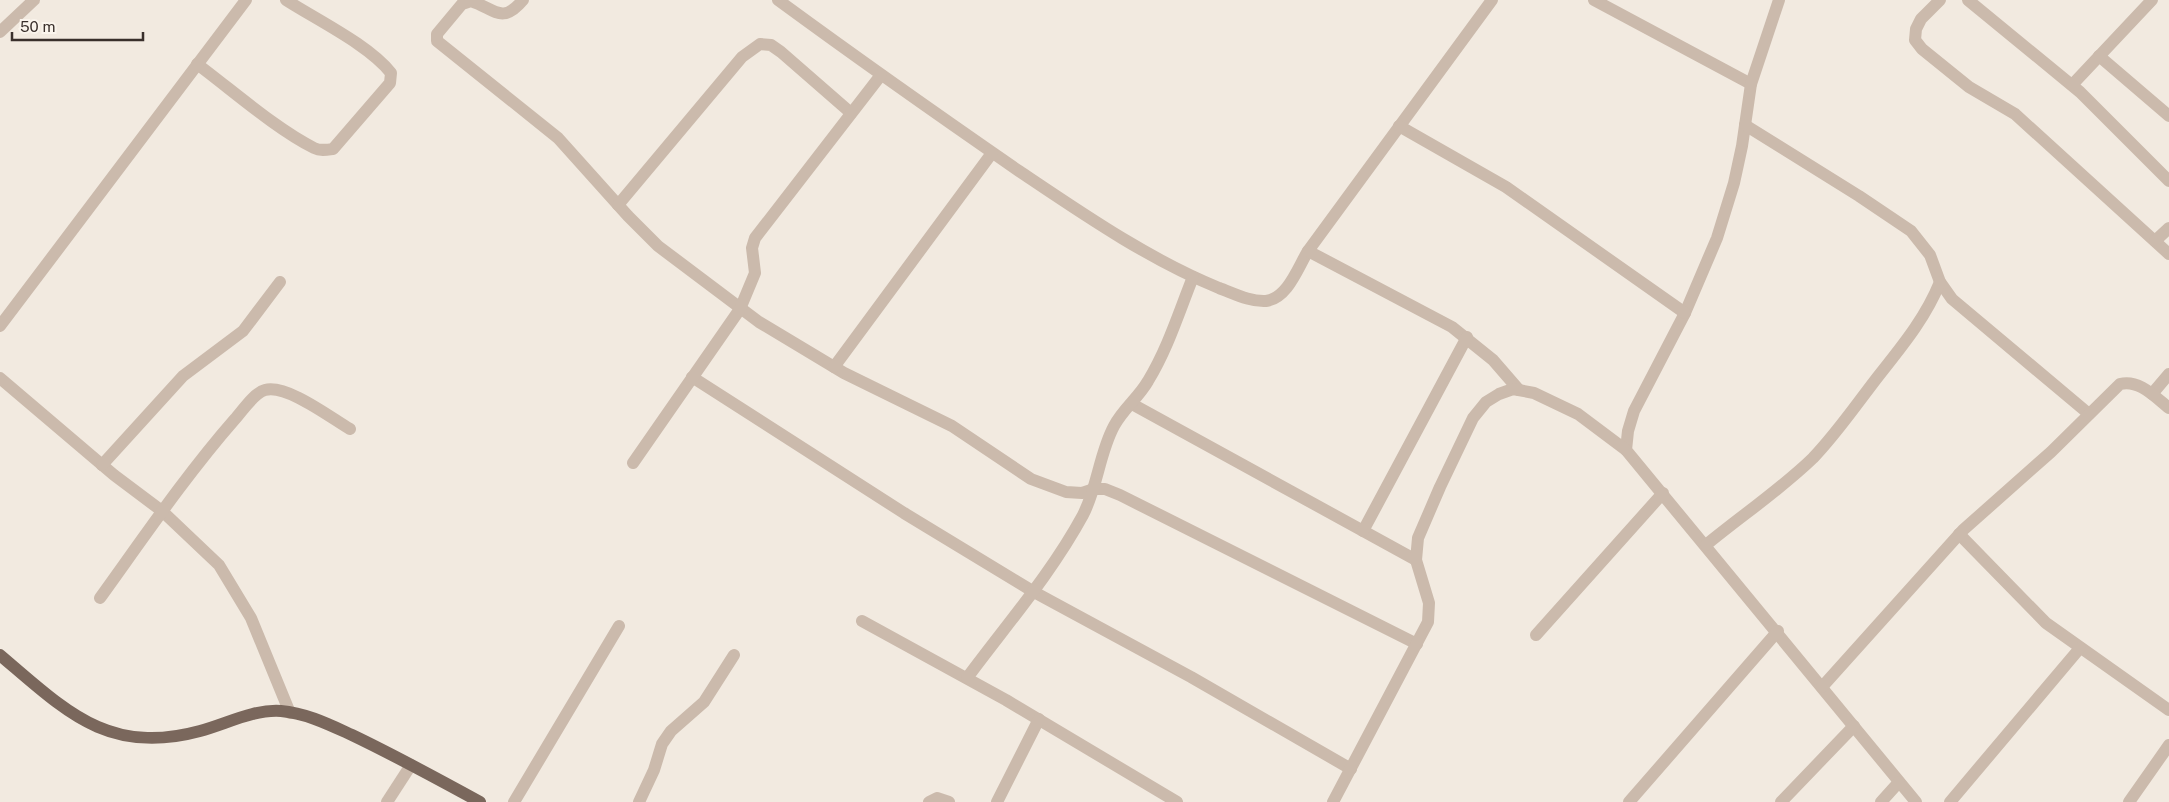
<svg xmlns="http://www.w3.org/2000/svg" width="2169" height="802" font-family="'Public Sans',sans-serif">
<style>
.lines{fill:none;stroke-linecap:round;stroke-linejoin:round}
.minor{stroke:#cbbaac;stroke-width:12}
.major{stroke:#7a675c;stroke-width:12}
</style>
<rect width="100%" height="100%" fill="#f2eae0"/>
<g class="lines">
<!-- minor -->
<g class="minor">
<path d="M523 0C502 25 495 9 471 1L462 4 437 34V41L558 138 628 216 658 246 759 322 844 373 952 426 1031 479 1066 492 1082 493 1094 489H1105L1120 495 1417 644"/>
<path d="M778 0C857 58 938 115 1019 171 1083 214 1148 259 1219 288 1233 293 1250 302 1266 301 1288 298 1298 267 1308 251L1492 0"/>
<polyline points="1594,0 1751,84"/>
<polyline points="1779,0 1751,84 1742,146 1734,183 1717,238 1685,313 1634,411 1628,431 1626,450 1916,802"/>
<polyline points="1940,0 1921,19 1916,29 1915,40 1922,49 1969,87 2015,114 2169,254"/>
<polyline points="1968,0 2080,92 2169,181"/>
<polyline points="0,32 34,0"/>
<polyline points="2099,56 2169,116"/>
<path d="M197 64C232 90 276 129 314 148 320 151 326 150 333 149L390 83 391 73C369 45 317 20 286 0"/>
<polyline points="2072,85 2152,0"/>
<polyline points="1745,125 1859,196 1911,231 1930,255 1940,282 1952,299 2089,414"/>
<polyline points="1399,126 1506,187 1685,313"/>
<polyline points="618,205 742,57 760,44 771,45 781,52 851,113"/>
<polyline points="2155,241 2169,228"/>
<polyline points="1308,251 1452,327 1493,360 1519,390"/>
<polyline points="0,326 246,0"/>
<polyline points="834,367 992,153"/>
<polyline points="692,377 904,513 1034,592 1191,677 1351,769"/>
<polyline points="0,378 114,475 162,511 219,565 251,618 290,713"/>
<polyline points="2152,394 2169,374"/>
<polyline points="1132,404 1416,560"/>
<polyline points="633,463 740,309 755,273 752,248 755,238 881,75"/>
<polyline points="102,465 183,376 243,331 280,282"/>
<polyline points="1363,531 1467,337"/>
<polyline points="1959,534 2046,623 2169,710"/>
<path d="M1706 545C1741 516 1780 490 1813 458 1838 432 1858 402 1880 374 1903 345 1926 317 1940 282"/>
<path d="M100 598C144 537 186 475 235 419 243 410 254 393 265 390 287 384 331 418 350 429"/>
<polyline points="862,621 1006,700 1177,802"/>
<polyline points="1536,635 1663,493"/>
<path d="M967 678C1007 624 1051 574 1083 515 1098 486 1099 454 1114 426 1123 409 1139 397 1148 381 1168 348 1179 312 1193 277"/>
<path d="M1822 687 1963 530 2051 452 2120 384C2139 379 2155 397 2169 408"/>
<polyline points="387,802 411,765"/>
<polyline points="514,802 619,626"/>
<polyline points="639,802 654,770 662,744 671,731 704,702 734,655"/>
<polyline points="929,802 937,798 949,802"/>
<polyline points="997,802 1039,719"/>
<polyline points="1333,802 1428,622 1429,603 1416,560 1418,538 1440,487 1473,418 1486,402 1499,394 1513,389 1534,393 1578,414 1626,450"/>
<polyline points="1629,802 1778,631"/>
<polyline points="1781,802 1854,726"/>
<polyline points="1881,802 1899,782"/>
<polyline points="1950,802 2080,648"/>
<polyline points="2129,802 2169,745"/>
</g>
<!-- major -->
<path class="major" d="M0 655C66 711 108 756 200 731 226 724 254 709 281 711 306 713 330 725 352 735 396 756 438 779 480 802"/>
</g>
<!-- scale -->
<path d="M12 32v8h131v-8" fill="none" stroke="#392f2b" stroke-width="2.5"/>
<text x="20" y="32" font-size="15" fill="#392f2b" stroke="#faf4ec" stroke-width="4" paint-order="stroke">50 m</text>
</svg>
